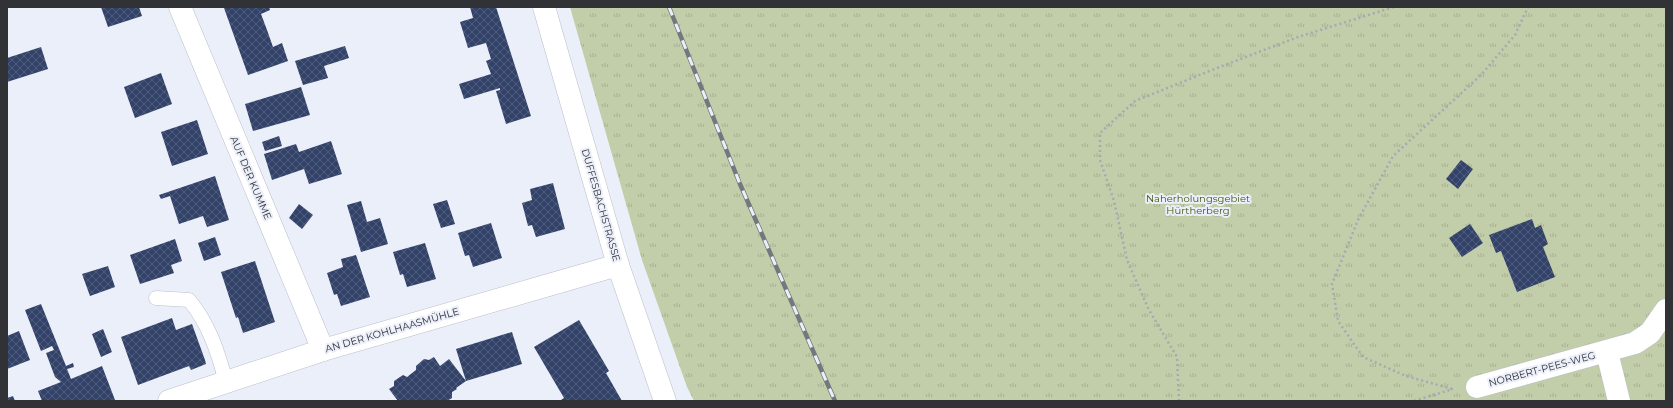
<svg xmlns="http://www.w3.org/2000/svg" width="1673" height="408" font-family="Montserrat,sans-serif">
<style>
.park{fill:url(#park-tufts)}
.building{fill:url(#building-cross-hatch)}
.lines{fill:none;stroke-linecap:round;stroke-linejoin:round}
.service-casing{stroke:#bbbfc9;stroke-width:15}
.minor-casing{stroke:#bbbfc9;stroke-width:23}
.path{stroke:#a6a9b1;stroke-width:2.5;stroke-dasharray:2 3;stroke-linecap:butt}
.service{stroke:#fff;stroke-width:14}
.minor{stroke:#fff;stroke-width:22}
.rail-casing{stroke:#74777d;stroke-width:4.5}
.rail{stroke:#ebeffa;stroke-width:3;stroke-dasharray:9;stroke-linecap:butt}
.labels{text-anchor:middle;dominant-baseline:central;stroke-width:4;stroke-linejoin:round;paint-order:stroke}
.street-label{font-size:10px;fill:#303236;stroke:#ebeffa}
.park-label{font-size:10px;fill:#47570a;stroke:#ebeffa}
</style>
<defs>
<pattern id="park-tufts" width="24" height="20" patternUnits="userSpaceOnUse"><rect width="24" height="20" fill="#c2cda9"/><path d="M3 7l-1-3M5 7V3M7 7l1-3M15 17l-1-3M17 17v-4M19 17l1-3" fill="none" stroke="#a7b092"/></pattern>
<pattern id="building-cross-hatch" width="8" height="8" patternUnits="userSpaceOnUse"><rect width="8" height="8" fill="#334269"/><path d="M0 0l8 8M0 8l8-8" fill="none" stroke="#4f5c7b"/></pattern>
</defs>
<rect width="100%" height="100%" fill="#ebeffa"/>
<!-- park -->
<polygon class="park" points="570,7 1666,7 1666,401 694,401 687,387 642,260"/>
<!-- building -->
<g class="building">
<polygon points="101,7 139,7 142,16 108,27"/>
<polygon points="226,7 269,7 270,10 261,14 267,30 273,47 282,43 288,61 248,75 224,8"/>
<polygon points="470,7 496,7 531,116 506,124 496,91 500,90 500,88 464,99 459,84 491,74 486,61 491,59 486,43 468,48 460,22 473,18"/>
<polygon points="345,46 349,58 324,66 328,78 303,85 295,61"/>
<polygon points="41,47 48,69 7,82 7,58"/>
<polygon points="161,73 172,104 135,118 124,87"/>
<polygon points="301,87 310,115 253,131 245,104"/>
<polygon points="197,120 208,154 172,166 161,132"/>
<polygon points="279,136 282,146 265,151 262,142"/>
<polygon points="331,141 342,174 309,184 304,169 272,180 264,154 296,144 299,152"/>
<polygon points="1461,160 1473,169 1458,189 1446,179"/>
<polygon points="215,176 229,220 207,227 203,216 179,224 170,196 161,199 159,195"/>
<polygon points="553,183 565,229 536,237 532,225 528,226 522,203 532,200 530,189"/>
<polygon points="447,200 455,224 441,228 433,204"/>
<polygon points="361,201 367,222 380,218 388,244 361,252 347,205"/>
<polygon points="299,204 313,215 302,229 289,218"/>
<polygon points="1532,219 1535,228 1541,225 1548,244 1543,247 1555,277 1517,292 1501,251 1496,253 1489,235"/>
<polygon points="491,223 502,258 473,267 469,255 465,256 458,233"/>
<polygon points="1470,224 1483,243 1462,257 1449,238"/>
<polygon points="215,237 221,255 204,261 198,243"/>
<polygon points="175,239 182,261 171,265 174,273 140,284 130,255"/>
<polygon points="425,243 436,279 407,287 403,274 400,275 393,252"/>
<polygon points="356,255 370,297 341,306 337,294 334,295 327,273 343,267 341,259"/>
<polygon points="255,261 275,322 243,333 238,317 236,318 221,272"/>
<polygon points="108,266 115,287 90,296 82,274"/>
<polygon points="41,304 66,366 73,363 74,367 67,369 71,379 102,366 115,400 42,401 38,391 61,382 55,377 46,353 54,350 52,346 41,351 25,310"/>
<polygon points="172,318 176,330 192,324 205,360 206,364 191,370 189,366 138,385 121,337"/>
<polygon points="579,320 609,371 606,373 622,401 561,400 564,398 534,347"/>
<polygon points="103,329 112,352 101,357 92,334"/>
<polygon points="19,331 30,360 7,369 7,336"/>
<polygon points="512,332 522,364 466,381 456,349"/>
<polygon points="434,357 440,366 449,359 466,381 456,388 457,389 452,392 452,398 447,401 398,401 389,389 394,386 394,381 403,375 407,377 416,370 416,366 424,359 429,360"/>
<polygon points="13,396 15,401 7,401 7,398"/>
</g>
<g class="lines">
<!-- service casing -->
<g class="service-casing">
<path id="service" d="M156 298 189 300C209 324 218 352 226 382"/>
</g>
<!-- minor casing -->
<g class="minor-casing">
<g id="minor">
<polyline points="180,7 323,350"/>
<polyline points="544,7 618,265 665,401"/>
<polyline points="1607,352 1619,401"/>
<polyline points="1477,387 1635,343 1650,333 1666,310"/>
<polyline points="169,401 323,350 618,265"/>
</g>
</g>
<!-- path -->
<g class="path">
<polyline points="1452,389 1406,376 1363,357 1338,321 1332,284 1358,220 1393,156 1481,75 1515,35 1528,7"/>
<polyline points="1179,401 1177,357 1149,310 1127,260 1114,201 1100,160 1100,133 1135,101 1217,68 1298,37 1394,7"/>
<polyline points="1414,401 1453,389"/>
</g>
<!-- service -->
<use href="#service" class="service"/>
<!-- minor -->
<use href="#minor" class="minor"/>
<!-- rail casing -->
<g class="rail-casing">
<polyline id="rail" points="669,7 740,184 835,401"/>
</g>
<!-- rail -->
<use href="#rail" class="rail"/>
</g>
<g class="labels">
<!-- street labels -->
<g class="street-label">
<text transform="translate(251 178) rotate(67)">AUF DER KUMME</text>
<text transform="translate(601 205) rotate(74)">DUFFESBACHSTRASSE</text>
<text transform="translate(392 330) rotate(-16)">AN DER KOHLHAASMÜHLE</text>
<text transform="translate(1542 369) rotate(-15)">NORBERT-PEES-WEG</text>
</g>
<!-- park labels -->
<g class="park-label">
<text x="1198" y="198">Naherholungsgebiet<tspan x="1198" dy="12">Hürtherberg</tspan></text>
</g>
</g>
<!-- border -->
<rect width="1673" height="408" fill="none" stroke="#303236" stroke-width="16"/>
</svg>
